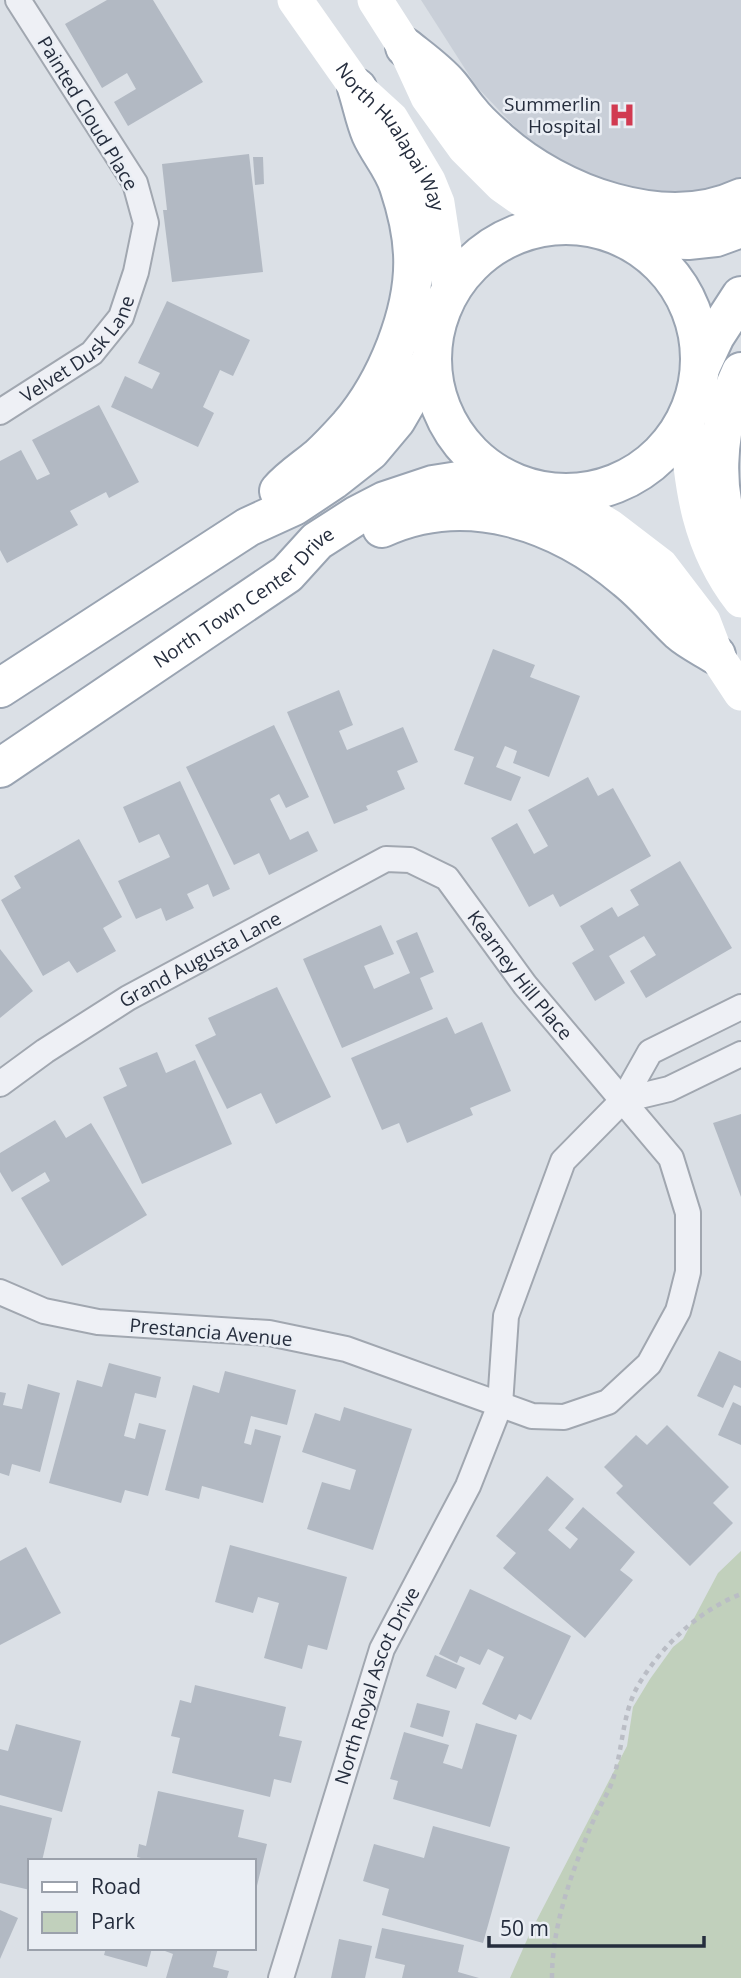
<svg xmlns="http://www.w3.org/2000/svg" width="741" height="1978" font-family="'Open Sans',sans-serif">
<style>
.built{fill:#c9cfd8}
.green{fill:#c1d0bc}
.building{fill:#b2b9c3}
.lines{fill:none;stroke-linecap:round;stroke-linejoin:round}
.street-casing{stroke:#a1a7b0;stroke-width:28}
.primary-casing{stroke:#9aa4b2;stroke-width:42}
.path{stroke:#babdc5;stroke-width:4.5;stroke-dasharray:5 5;stroke-linecap:butt}
.street{stroke:#eef0f5;stroke-width:24}
.secondary{stroke:#fff;stroke-width:35}
.primary{stroke:#fff;stroke-width:38}
.labels{text-anchor:middle;dominant-baseline:central;stroke-width:5;stroke-linejoin:round;paint-order:stroke}
.poi-label{font-size:19px;fill:#252d3d;stroke:#eaeef4;text-anchor:end}
.street-label{font-size:19px;fill:#252d3d;stroke:#eaeef4}
</style>
<rect width="100%" height="100%" fill="#dbe0e6"/>
<!-- built -->
<polygon class="built" points="421,0 741,0 741,178 683,195 602,183 531,144 476,86"/>
<!-- green -->
<polygon class="green" points="741,1551 741,1978 510,1978 530,1933 627,1746 633,1707 650,1679 673,1647 683,1639 718,1573"/>
<!-- building -->
<g class="building">
<polygon points="107,0 153,0 203,82 128,126 114,102 136,89 127,73 102,88 65,24"/>
<polygon points="249,154 263,272 172,282 163,210 167,210 162,164"/>
<polygon points="253,157 263,157 264,184 255,185"/>
<polygon points="167,301 250,340 233,376 220,370 203,407 214,413 198,447 111,407 125,376 152,389 160,373 138,363"/>
<polygon points="99,405 139,482 109,498 106,492 70,511 78,525 7,563 0,550 0,461 21,450 37,480 50,474 32,440"/>
<polygon points="493,649 535,665 530,677 580,696 549,777 513,763 517,751 505,746 496,767 521,777 511,801 464,784 474,757 454,750"/>
<polygon points="339,690 353,725 339,731 347,750 403,727 418,762 397,771 405,789 366,806 368,810 334,824 287,712"/>
<polygon points="274,725 309,797 286,808 279,794 270,799 290,840 308,831 318,851 269,875 259,853 234,865 186,767"/>
<polygon points="588,777 598,796 613,788 651,856 560,907 553,894 529,907 491,838 517,823 534,854 548,846 528,810"/>
<polygon points="180,781 230,889 213,897 208,884 187,894 194,908 166,921 161,908 136,919 118,881 170,857 159,834 139,843 123,807"/>
<polygon points="79,839 122,917 103,928 116,951 77,973 69,961 43,976 1,900 21,888 14,876"/>
<polygon points="680,861 732,948 646,998 630,971 656,955 644,936 609,956 625,983 595,1001 572,963 594,950 580,926 612,907 618,917 639,905 630,890"/>
<polygon points="381,925 394,954 364,966 374,989 410,973 396,941 417,932 434,972 420,978 433,1009 342,1048 303,959"/>
<polygon points="0,949 33,991 0,1018"/>
<polygon points="277,987 331,1097 276,1124 261,1093 227,1109 195,1045 216,1035 208,1018"/>
<polygon points="447,1017 455,1034 482,1022 511,1091 470,1108 473,1115 407,1143 399,1123 382,1130 351,1058"/>
<polygon points="157,1052 166,1073 195,1060 232,1144 142,1184 103,1097 127,1086 119,1068"/>
<polygon points="741,1114 741,1197 713,1123"/>
<polygon points="55,1120 66,1138 91,1123 147,1215 62,1266 21,1198 50,1181 45,1172 12,1192 0,1172 0,1153"/>
<polygon points="719,1351 741,1361 741,1388 734,1385 723,1408 697,1396"/>
<polygon points="109,1363 161,1377 156,1398 135,1393 124,1436 135,1439 139,1423 166,1430 148,1496 125,1490 121,1503 49,1483 77,1380 102,1387"/>
<polygon points="225,1371 296,1390 287,1425 251,1416 244,1443 251,1445 255,1429 281,1436 263,1503 202,1486 199,1499 165,1490 193,1385 219,1393"/>
<polygon points="28,1384 60,1393 40,1472 12,1464 9,1476 0,1473 0,1392 6,1393 3,1405 22,1409"/>
<polygon points="733,1402 741,1406 741,1445 718,1435"/>
<polygon points="344,1407 412,1429 373,1550 307,1529 322,1482 350,1490 356,1470 302,1452 315,1413 340,1421"/>
<polygon points="667,1425 729,1487 713,1503 733,1523 690,1566 616,1493 623,1486 604,1467 636,1435 647,1445"/>
<polygon points="547,1476 574,1499 548,1530 570,1549 578,1539 565,1528 583,1507 635,1552 620,1570 633,1580 585,1638 503,1568 516,1553 496,1536"/>
<polygon points="230,1545 347,1577 327,1650 308,1645 302,1669 264,1658 279,1603 258,1597 253,1613 215,1602"/>
<polygon points="26,1547 61,1613 0,1645 0,1561"/>
<polygon points="470,1589 571,1636 531,1720 519,1714 516,1720 482,1704 504,1657 488,1649 480,1665 460,1656 457,1663 439,1654"/>
<polygon points="435,1655 465,1668 456,1689 426,1676"/>
<polygon points="195,1685 286,1707 279,1736 302,1741 291,1783 274,1779 270,1797 172,1773 180,1738 171,1736 180,1700 191,1703"/>
<polygon points="417,1703 450,1711 443,1737 410,1727"/>
<polygon points="476,1723 517,1735 490,1827 393,1799 398,1781 390,1779 404,1732 449,1745 443,1763 462,1769"/>
<polygon points="16,1724 81,1741 62,1812 0,1795 0,1749 8,1751"/>
<polygon points="158,1791 244,1810 238,1837 267,1844 256,1890 254,1889 254,1861 152,1861 137,1857 139,1844 146,1846"/>
<polygon points="0,1805 52,1818 42,1861 30,1861 30,1890 0,1883"/>
<polygon points="433,1826 510,1847 483,1943 382,1915 389,1889 363,1881 374,1844 424,1858"/>
<polygon points="0,1910 18,1918 0,1959"/>
<polygon points="382,1928 464,1945 458,1972 479,1978 402,1978 405,1965 375,1958"/>
<polygon points="339,1939 372,1946 365,1978 331,1978"/>
<polygon points="106,1948 152,1948 147,1967 104,1955"/>
<polygon points="157,1948 218,1948 213,1967 229,1971 227,1978 166,1978 173,1954"/>
</g>
<g class="lines">
<!-- street casing -->
<g class="street-casing">
<g id="street">
<path id="s1" d="M0 412 92 353 121 317 136 272 146 223 135 183 18 0"/>
<path id="s2" d="M0 1084 45 1051 128 998 386 859 410 860 447 878 525 985 671 1158 688 1213V1272L681 1300 678 1311 649 1364 608 1402 564 1417 532 1416 346 1349 269 1333 98 1322 44 1311 0 1292"/>
<polyline points="623,1100 669,1089 741,1054"/>
<path id="s3" d="M281 1978 382 1649 468 1486 500 1405 506 1316 563 1161 623 1100 650 1052 741 1007"/>
</g>
</g>
<!-- primary casing -->
<g class="primary-casing">
<g id="primary">
<path d="M405 47C420 59 437 71 449 85 456 93 462 103 469 111 477 122 489 132 499 141 559 194 664 234 741 198"/>
<circle cx="566" cy="359" r="134"/>
<polyline points="625,238 688,240 716,237 741,228"/>
<polyline points="700,368 715,336 741,296"/>
<path d="M741 372C715 428 709 499 741 554"/>
<path d="M279 491C290 478 306 468 319 457 330 447 340 436 349 426 386 383 416 311 413 254 412 231 406 207 399 186 393 167 379 152 371 134 365 120 362 103 357 88"/>
<path d="M382 528C467 489 559 522 626 579 646 595 662 615 680 632 690 641 705 648 716 655"/>
<polyline points="0,688 248,527 294,506 333,480 370,451 396,420 431,360"/>
<path id="s5" d="M0 768 287 574 317 541 356 516 385 501 433 485 465 480H507"/>
</g>
</g>
<!-- path -->
<path class="path" d="M552 1978C552 1923 573 1869 594 1819 600 1805 610 1791 614 1776 624 1743 622 1709 642 1679 665 1643 700 1610 741 1594"/>
<!-- street -->
<use href="#street" class="street"/>
<!-- secondary -->
<g class="secondary">
<path id="s4" d="M295 0 357 88 391 119 428 181 437 203 450 289"/>
<polyline points="375,0 405,47 428,97 465,148 502,185 522,199 572,225"/>
<path d="M687 421C691 487 699 546 741 600"/>
<polyline points="555,493 610,527 661,566 703,621 716,655 741,693"/>
</g>
<!-- primary -->
<use href="#primary" class="primary"/>
</g>
<!-- icons -->
<defs>
<g id="hospital-bare" transform="scale(2.1)"><path d="M-5-5h3v3.5h4V-5h3V5h-3V1.5h-4V5h-3Z" fill="#d13a51" stroke="#eaeef4" stroke-width="2.5" paint-order="stroke"/></g>
</defs>
<g fill-rule="evenodd">
<use href="#hospital-bare" x="622" y="115"/>
</g>
<g class="labels">
<!-- poi labels -->
<g class="poi-label">
<text x="601" y="104">Summerlin<tspan x="601" dy="22">Hospital</tspan></text>
</g>
<!-- street labels -->
<g class="street-label">
<text transform="translate(88 113) rotate(59)">Painted Cloud Place</text>
<text stroke="none"><textPath href="#s4" startOffset="168">North Hualapai Way</textPath></text>
<text stroke="none"><textPath href="#s1" startOffset="102">Velvet Dusk Lane</textPath></text>
<text stroke="none"><textPath href="#s5" startOffset="298">North Town Center Drive</textPath></text>
<text stroke="none"><textPath href="#s2" startOffset="236">Grand Augusta Lane</textPath></text>
<text stroke="none"><textPath href="#s2" startOffset="634">Kearney Hill Place</textPath></text>
<text transform="translate(211 1332) rotate(5)">Prestancia Avenue</text>
<text stroke="none"><textPath href="#s3" startOffset="308">North Royal Ascot Drive</textPath></text>
</g>
</g>
<!-- legend -->
<rect x="28" y="1859" width="228" height="91" fill="#eaeef4" stroke="#9ba1ab" stroke-width="2"/>
<rect x="42" y="1882" width="35" height="10" fill="#ffffff" stroke="#9ba1ab" stroke-width="2"/>
<text x="91" y="1894" font-size="21" fill="#252d3d">Road</text>
<rect x="42" y="1912" width="35" height="21" fill="#c1d0bc" stroke="#9ba1ab" stroke-width="2"/>
<text x="91" y="1929" font-size="21" fill="#252d3d">Park</text>
<!-- scale -->
<path d="M489 1936v10h215v-10" fill="none" stroke="#252d3d" stroke-width="3.5"/>
<text x="500" y="1936" font-size="21" fill="#252d3d" stroke="#eaeef4" stroke-width="5" paint-order="stroke">50 m</text>
</svg>
